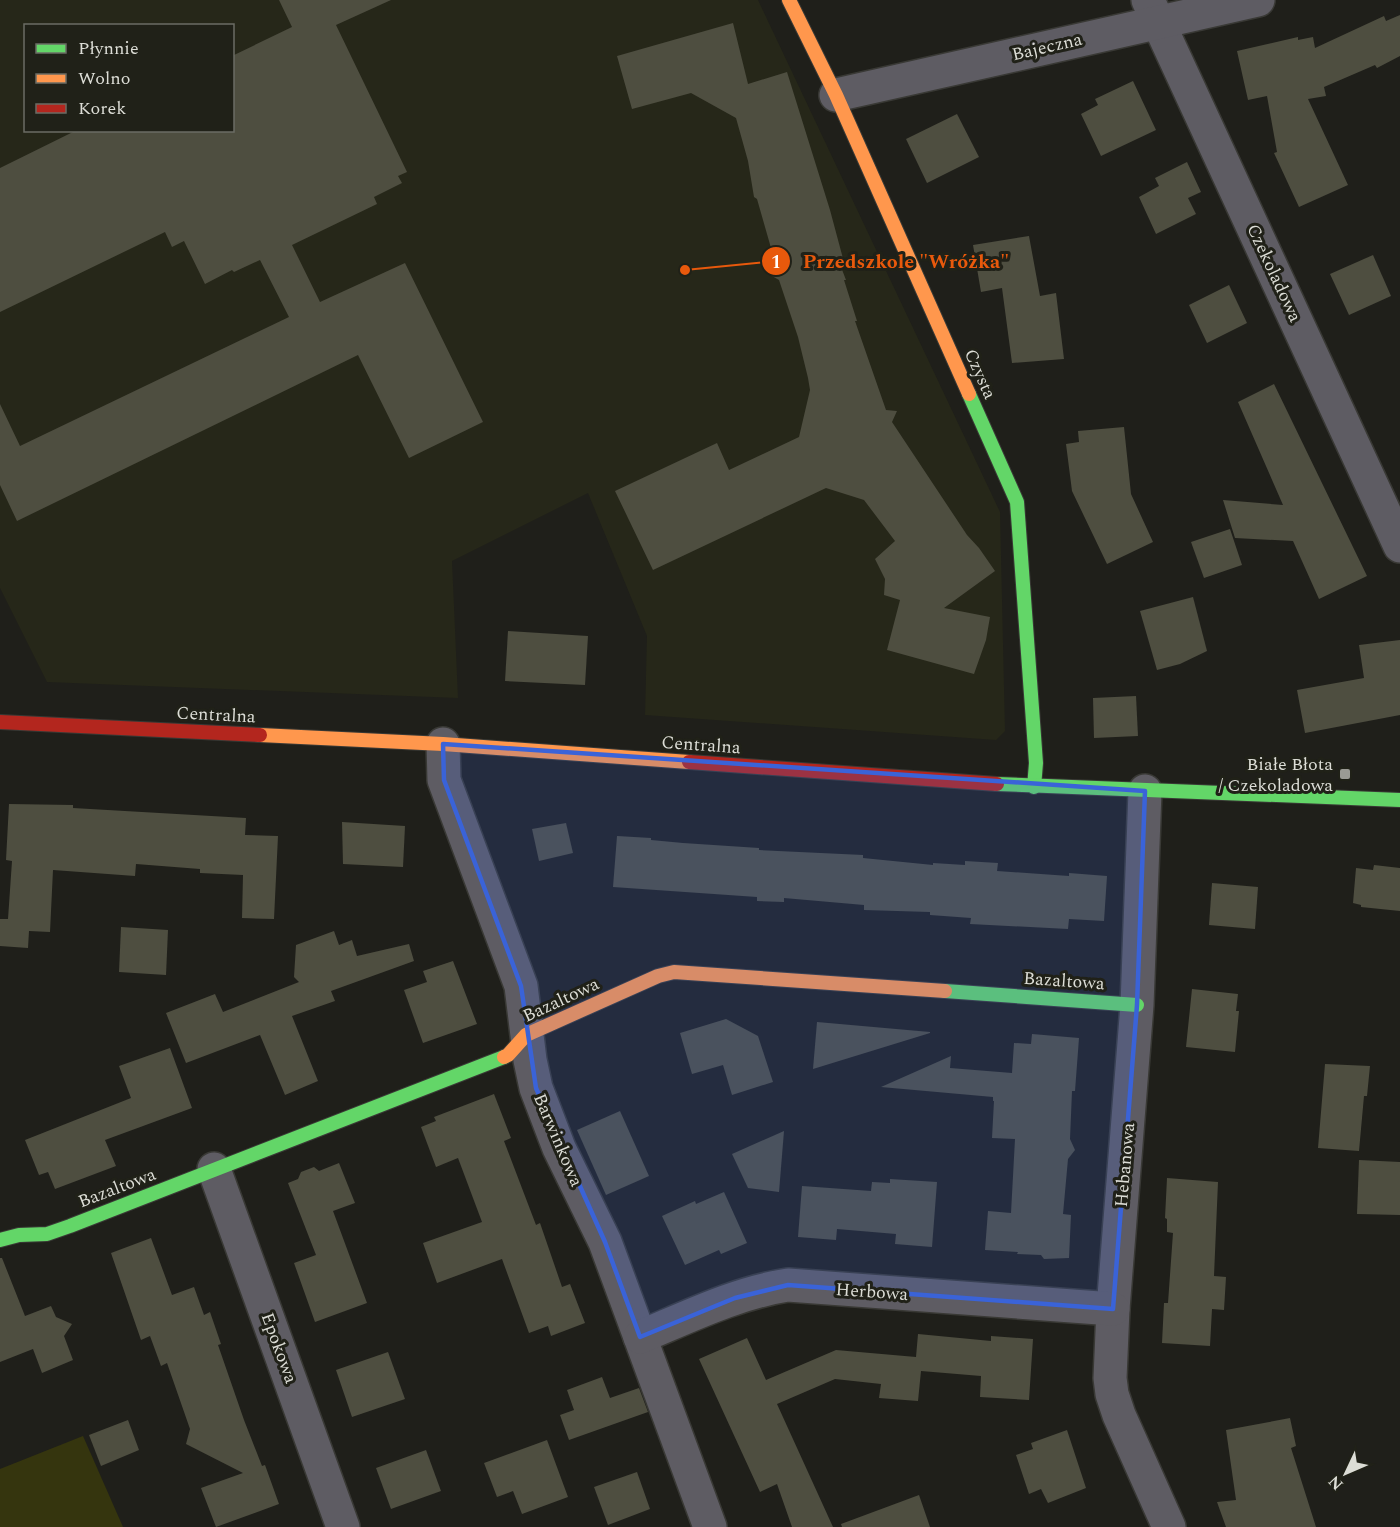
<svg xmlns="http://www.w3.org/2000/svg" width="1400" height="1527" font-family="Spectral,serif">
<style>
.built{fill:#262719;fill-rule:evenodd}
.green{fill:#35350e}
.building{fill:#4e4e40}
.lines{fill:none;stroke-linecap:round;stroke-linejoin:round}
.street-casing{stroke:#393935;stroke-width:36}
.fast-casing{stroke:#393935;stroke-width:16}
.slow-casing{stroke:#393935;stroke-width:16}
.jam-casing{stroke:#393935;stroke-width:16}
.street{stroke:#5e5c63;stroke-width:33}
.fast{stroke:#63d668;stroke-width:14}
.slow{stroke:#ff974d;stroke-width:14}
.jam{stroke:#b3261e;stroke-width:14}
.marked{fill:#3a63d8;fill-opacity:0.2;stroke:#3a63d8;stroke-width:4.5;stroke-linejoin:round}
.poi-dot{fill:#9a9a94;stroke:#202118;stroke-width:2}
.labels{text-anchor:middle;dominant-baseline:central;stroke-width:6;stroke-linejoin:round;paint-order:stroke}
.street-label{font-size:18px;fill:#dcddd6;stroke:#202118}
.poi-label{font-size:18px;fill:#dcddd6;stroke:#202118;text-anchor:end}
.leader{fill:none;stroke:#e8590c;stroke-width:2}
.callout-dot{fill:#e8590c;stroke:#202118;stroke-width:2}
.mark-label{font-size:18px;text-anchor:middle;font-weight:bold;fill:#fff}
.callout-label{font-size:20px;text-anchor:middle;font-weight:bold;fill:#e8590c;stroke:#202118;stroke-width:6;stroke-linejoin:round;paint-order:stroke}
</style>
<rect width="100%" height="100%" fill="#1f1f1a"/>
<!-- built -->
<path class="built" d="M0 0H758L1000 512 1005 731 996 740 645 715 647 636 588 493 452 561 458 698 47 682 0 588ZM26 26H232V130H26Z"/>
<!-- green -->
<polygon class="green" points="83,1436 123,1527 0,1527 0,1469"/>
<!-- building -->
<g class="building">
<polygon points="279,0 391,0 336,25 407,172 398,176 402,183 374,197 377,204 292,245 320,302 405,263 483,422 409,458 358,355 17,521 0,485 0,404 20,446 289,317 260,260 234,272 232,270 205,284 184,241 172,247 165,232 0,312 0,168 77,130 232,130 232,56 292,27"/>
<polygon points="1400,15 1400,56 1377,68 1375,65 1324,87 1326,96 1308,99 1348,185 1299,207 1274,153 1277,152 1267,96 1248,100 1237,51 1298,37 1298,40 1313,37 1315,48 1384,16 1386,21"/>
<polygon points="733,23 748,84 787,72 830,210 845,266 841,267 846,280 844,280 857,321 855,321 886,410 897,411 892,422 967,535 979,548 995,571 944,608 990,617 986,640 974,674 887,650 900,600 884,595 885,579 875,559 895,541 864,500 826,488 653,570 615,491 717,443 729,470 799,437 810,390 808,378 798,337 779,280 772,276 777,266 771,248 757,199 754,197 748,161 736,118 691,93 632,109 617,56"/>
<polygon points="1133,81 1156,130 1101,156 1081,114 1098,105 1095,99"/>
<polygon points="957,114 979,157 927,183 906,139"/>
<polygon points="1187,162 1201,192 1188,198 1196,214 1156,234 1139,197 1159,186 1155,178"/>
<polygon points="1029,236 1040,296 1056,293 1064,359 1012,363 1002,288 981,292 973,245"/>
<polygon points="1373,255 1391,296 1349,315 1330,274"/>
<polygon points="1229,285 1247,323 1207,343 1189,305"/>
<polygon points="1274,384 1367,576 1319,599 1293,541 1235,538 1223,500 1283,505 1238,402"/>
<polygon points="1124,427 1131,494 1153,542 1107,564 1072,491 1066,444 1079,442 1078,431"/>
<polygon points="1230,529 1242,565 1204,578 1191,542"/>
<polygon points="1193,597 1207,651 1180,664 1157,670 1140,611"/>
<polygon points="508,631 588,636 585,685 505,681"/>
<polygon points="1400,640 1400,715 1305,733 1297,690 1364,678 1359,645"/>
<polygon points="1136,696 1138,736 1094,738 1093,698"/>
<polygon points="9,804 73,805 73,808 246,818 245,835 278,836 274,919 242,918 243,875 200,873 200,869 136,864 135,876 53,870 50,932 29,931 28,948 0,946 0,919 8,919 12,861 6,860"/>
<polygon points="342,822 405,826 403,867 343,864"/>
<polygon points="566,823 573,853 539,861 532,829"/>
<polygon points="617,836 651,838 651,840 683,843 759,848 759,850 863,855 863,858 933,865 933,863 965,865 965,861 998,863 997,871 1069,876 1069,873 1107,876 1104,921 1069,919 1068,929 970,924 971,918 930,915 930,912 864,910 864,905 784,898 784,902 757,901 757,897 613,887"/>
<polygon points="1374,865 1400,868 1400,911 1361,907 1361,905 1353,903 1356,868 1373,870"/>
<polygon points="1212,883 1258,887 1255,929 1209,925"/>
<polygon points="121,927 168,930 166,975 119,972"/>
<polygon points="334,931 339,945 352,940 357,956 409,944 414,961 331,991 335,1001 292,1016 318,1081 285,1095 260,1035 186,1063 166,1013 215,994 223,1012 299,982 294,977 296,945"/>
<polygon points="453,961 477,1024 423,1043 404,990 427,982 423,971"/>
<polygon points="1192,989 1238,994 1236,1011 1239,1011 1235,1052 1186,1047"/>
<polygon points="726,1019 758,1036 773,1082 732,1095 723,1065 692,1074 680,1033"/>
<polygon points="817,1022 930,1032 930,1033 813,1069"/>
<polygon points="1032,1034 1079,1038 1075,1091 1072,1091 1070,1139 1075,1150 1068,1159 1063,1214 1071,1215 1069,1258 1044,1259 1041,1255 1017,1254 1018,1252 985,1250 988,1211 1011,1213 1015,1139 992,1138 994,1101 993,1101 993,1097 881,1087 951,1056 950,1068 1012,1073 1014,1043 1031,1044"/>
<polygon points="170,1048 192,1108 105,1140 116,1166 55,1189 48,1172 39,1175 25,1140 131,1098 119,1066"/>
<polygon points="1325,1064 1370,1066 1367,1096 1364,1096 1359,1151 1318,1148"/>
<polygon points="494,1094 511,1138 504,1141 536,1225 540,1223 562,1287 570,1284 585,1323 551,1336 548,1326 529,1333 502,1259 437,1283 423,1243 482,1222 458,1158 436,1167 421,1127 436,1121 434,1117"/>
<polygon points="620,1111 649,1176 606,1195 577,1130"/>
<polygon points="784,1131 779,1192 748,1188 732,1154"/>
<polygon points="1359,1160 1400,1162 1400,1215 1357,1214"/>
<polygon points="339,1163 355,1203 333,1211 367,1303 315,1322 294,1263 316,1255 288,1183 298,1179 301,1172 314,1167 319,1171"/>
<polygon points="1167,1178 1218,1182 1214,1276 1226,1277 1224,1310 1212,1309 1210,1346 1162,1343 1164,1303 1168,1303 1173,1233 1167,1232 1167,1219 1165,1218"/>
<polygon points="890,1179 937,1182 932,1247 895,1244 896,1234 837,1229 836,1240 798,1237 802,1186 871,1191 872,1182 890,1183"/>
<polygon points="724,1192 747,1243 721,1254 719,1250 685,1265 662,1216 695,1201 696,1204"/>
<polygon points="151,1238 172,1295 194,1287 204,1315 210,1312 221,1344 218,1345 244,1420 262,1466 265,1465 279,1504 216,1527 201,1488 243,1473 186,1444 190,1429 167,1363 161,1366 150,1336 141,1340 111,1253"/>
<polygon points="0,1258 2,1258 25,1316 51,1306 56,1317 72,1324 64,1336 73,1360 42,1373 33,1349 0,1362"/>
<polygon points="918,1334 991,1341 991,1336 1033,1339 1029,1400 980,1397 981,1376 921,1371 918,1401 879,1398 881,1384 835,1379 777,1404 833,1527 792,1527 777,1484 760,1492 699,1359 747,1338 766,1380 836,1350 916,1357"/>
<polygon points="388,1352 405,1399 352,1417 336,1370"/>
<polygon points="602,1377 610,1398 639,1388 648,1412 569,1440 560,1415 574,1410 567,1390"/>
<polygon points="1290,1418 1296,1446 1291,1448 1316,1527 1226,1527 1217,1502 1236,1500 1226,1430"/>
<polygon points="128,1420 139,1450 101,1466 89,1435"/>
<polygon points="1067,1430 1086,1488 1048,1503 1041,1489 1029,1494 1016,1455 1033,1449 1031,1443"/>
<polygon points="547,1440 568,1497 522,1514 513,1491 497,1497 484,1463"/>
<polygon points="426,1450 441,1491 391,1509 376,1468"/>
<polygon points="637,1472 650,1509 608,1525 594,1487"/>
<polygon points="919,1495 930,1527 842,1527 841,1524"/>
</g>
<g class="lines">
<!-- street casing -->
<g class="street-casing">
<g id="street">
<polyline points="1148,0 1400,546"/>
<polyline points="836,95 1258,0"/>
<polyline points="443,744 444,780 521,986 530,1060 536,1088 559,1148 605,1242 710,1527"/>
<polyline points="1145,791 1137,1005 1113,1309 1110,1378 1112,1394 1119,1415 1169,1527"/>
<polyline points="214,1169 343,1527"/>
<path d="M640 1337C688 1317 736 1293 788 1285L1113 1309"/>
</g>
</g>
<!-- fast casing -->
<g class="fast-casing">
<g id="fast">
<polyline points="969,394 1017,502 1036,763 1034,787"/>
<polyline points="997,784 1400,800"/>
<polyline points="945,991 1137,1005"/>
<polyline points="0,1240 19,1235 47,1234 70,1226 504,1057"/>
</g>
</g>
<!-- slow casing -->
<g class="slow-casing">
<g id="slow">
<polyline points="789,0 836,95 969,394"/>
<polyline points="260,735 443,744 689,762"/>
<polyline points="504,1057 508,1055 526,1035 658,976 674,972 945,991"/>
</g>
</g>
<!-- jam casing -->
<g class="jam-casing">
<g id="jam">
<polyline points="0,722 260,735"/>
<polyline points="689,762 997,784"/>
</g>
</g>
<!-- street -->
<use href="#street" class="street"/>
<!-- fast -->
<use href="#fast" class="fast"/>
<!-- slow -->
<use href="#slow" class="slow"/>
<!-- jam -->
<use href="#jam" class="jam"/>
</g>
<!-- marked area -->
<path class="marked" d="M443 744 1145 791 1137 1005 1113 1309 788 1285 735 1298 640 1337 605 1242 536 1088 521 986 444 780Z"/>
<!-- markers -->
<rect class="poi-dot" x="1339" y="768" width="12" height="12" rx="3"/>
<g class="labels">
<!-- street labels -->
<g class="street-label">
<text transform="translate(1047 47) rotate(-13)">Bajeczna</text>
<text transform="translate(1274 273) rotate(65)">Czekoladowa</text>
<text transform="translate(980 374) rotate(66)">Czysta</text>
<text transform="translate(216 715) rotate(3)">Centralna</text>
<text transform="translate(701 745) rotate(4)">Centralna</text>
<text transform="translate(1064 981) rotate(4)">Bazaltowa</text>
<text transform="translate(561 1000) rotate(-25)">Bazaltowa</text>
<text transform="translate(558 1140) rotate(67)">Barwinkowa</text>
<text transform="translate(1125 1165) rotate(-85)">Hebanowa</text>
<text transform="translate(117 1188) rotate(-21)">Bazaltowa</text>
<text transform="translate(872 1292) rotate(4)">Herbowa</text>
<text transform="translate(279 1348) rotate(70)">Epokowa</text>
</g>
<!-- poi labels -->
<g class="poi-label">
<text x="1333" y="764">Białe Błota<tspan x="1333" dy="21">/ Czekoladowa</tspan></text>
</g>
</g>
<!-- callouts -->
<path class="leader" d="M685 270L776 261"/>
<g class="callout-dot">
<circle cx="685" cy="270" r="6"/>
<circle cx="776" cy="261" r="15"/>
</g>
<g class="mark-label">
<text x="776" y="268">1</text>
</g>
<g class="callout-label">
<text x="906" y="268">Przedszkole "Wróżka"</text>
</g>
<!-- legend -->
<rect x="24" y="24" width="210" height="108" fill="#202118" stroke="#6b6c64" stroke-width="1.5"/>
<rect x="36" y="44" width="30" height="9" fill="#63d668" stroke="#6b6c64" stroke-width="1.5"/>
<text x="78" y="54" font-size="18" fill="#dcddd6">Płynnie</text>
<rect x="36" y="74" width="30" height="9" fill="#ff974d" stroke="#6b6c64" stroke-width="1.5"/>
<text x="78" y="84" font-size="18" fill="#dcddd6">Wolno</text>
<rect x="36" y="104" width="30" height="9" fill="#b3261e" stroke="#6b6c64" stroke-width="1.5"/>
<text x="78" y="114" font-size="18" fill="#dcddd6">Korek</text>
<!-- north arrow -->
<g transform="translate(1346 1473) rotate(226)" stroke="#202118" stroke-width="4.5" paint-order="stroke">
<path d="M0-4.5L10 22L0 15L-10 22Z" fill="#dcddd6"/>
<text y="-9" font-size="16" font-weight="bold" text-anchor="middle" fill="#dcddd6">N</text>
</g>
</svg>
